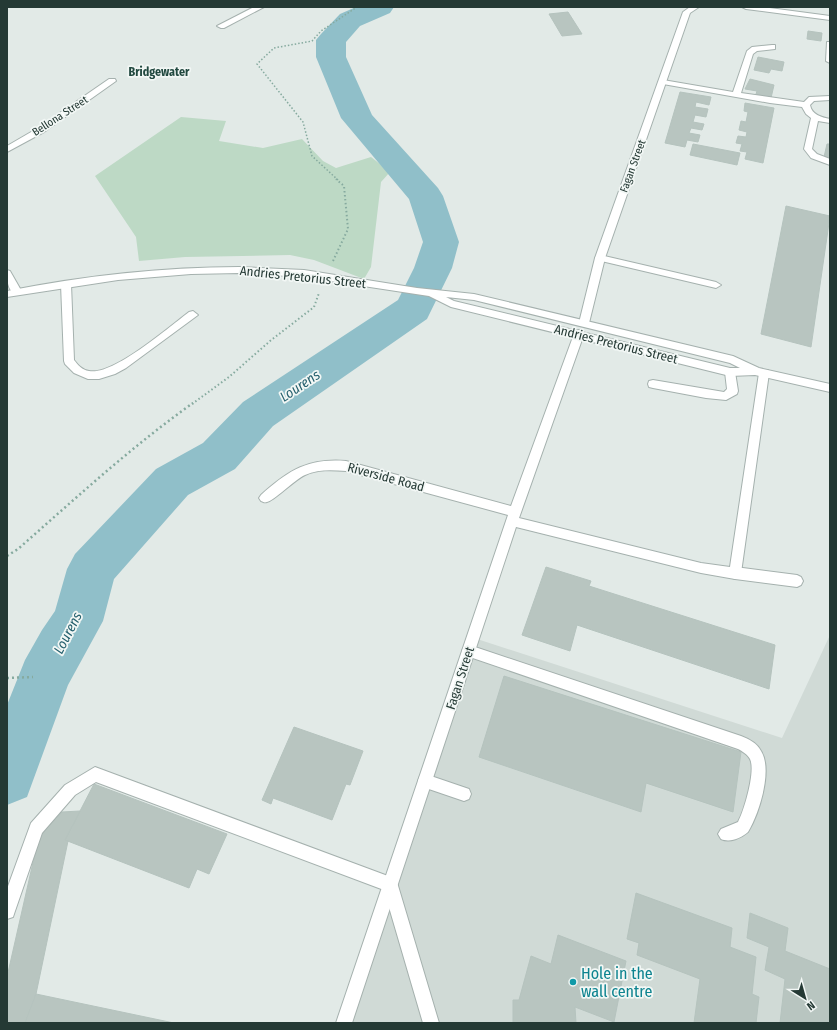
<svg xmlns="http://www.w3.org/2000/svg" width="837" height="1030" font-family="'Fira Sans Condensed',sans-serif">
<style>
.built{fill:#d0dad6}
.green{fill:#bdd9c5}
.lines{fill:none;stroke-linecap:round;stroke-linejoin:round}
.river{fill:#90bfc9;fill-rule:evenodd}
.building{fill:#b8c5c0;stroke:#b5c3be}
.service-casing{stroke:#a5b1ae;stroke-width:2}
.minor-casing{stroke:#a5b1ae;stroke-width:2}
.tertiary-casing{stroke:#a5b1ae;stroke-width:2}
.path-far2{stroke:#86aa9f;stroke-width:1.5;stroke-dasharray:1.5 2;stroke-linecap:butt}
.path-far1{stroke:#86aa9f;stroke-width:2;stroke-dasharray:1.5 2.5;stroke-linecap:butt}
.path{stroke:#86aa9f;stroke-width:2.5;stroke-dasharray:2 3;stroke-linecap:butt}
.service{fill:#fff;fill-rule:evenodd}
.minor{fill:#fff;fill-rule:evenodd}
.tertiary{fill:#fff;fill-rule:evenodd}
.culture-dot{fill:#0f9aa8;stroke:#f2f7f5;stroke-width:1.5}
.labels{text-anchor:middle;dominant-baseline:central;stroke-width:3.5;stroke-linejoin:round;paint-order:stroke}
.far-street-label{font-size:11px;fill:#243934;stroke:#f2f7f5}
.far-neighbourhood-label{font-size:12px;font-weight:bold;fill:#224940;stroke:#f2f7f5}
.street-label{font-size:13px;fill:#243934;stroke:#f2f7f5}
.water-label{font-size:14px;font-style:italic;fill:#25606e;stroke:#f2f7f5}
.near-culture-label{font-size:16px;fill:#0d838f;stroke:#f2f7f5;text-anchor:start}
</style>
<rect width="100%" height="100%" fill="#e2eae7"/>
<!-- built -->
<polygon class="built" points="830,635 830,1023 343,1023 474,638 782,738"/>
<!-- green -->
<polygon class="green" points="181,117 226,121 219,141 263,148 302,139 323,161 336,168 371,157 390,172 381,182 371,267 364,279 314,260 290,255 185,257 139,261 136,237 95,176"/>
<g class="lines">
<!-- river -->
<polygon class="river" points="356,7 394,7 390,13 360,26 346,42 346,57 372,115 438,188 443,196 459,242 452,268 427,319 273,426 235,469 188,495 114,579 103,621 68,685 27,797 7,805 7,705 25,660 42,630 55,611 67,569 75,554 156,469 203,443 243,402 398,300 414,268 423,242 409,199 341,118 316,57 316,40 321,34 340,14"/>
</g>
<!-- building -->
<g class="building">
<polygon points="568,12 582,34 562,36 549,14"/>
<polygon points="808,31 822,33 821,41 807,39"/>
<polygon points="758,57 784,62 782,71 771,69 769,73 754,70"/>
<polygon points="750,79 774,85 771,98 756,94 757,91 745,89"/>
<polygon points="680,92 711,97 709,105 696,102 695,107 708,109 706,117 695,115 693,122 704,124 702,130 691,128 689,133 700,135 698,142 687,140 685,147 665,143"/>
<polygon points="745,103 774,108 763,163 745,159 747,152 740,151 742,144 736,143 738,136 746,137 747,132 739,130 741,121 746,122 748,112 744,111"/>
<polygon points="693,144 740,153 737,165 690,155"/>
<polygon points="827,144 830,144 830,159 824,157"/>
<polygon points="786,206 830,216 811,347 761,334"/>
<polygon points="546,567 591,581 589,586 775,645 769,689 577,625 570,651 522,635"/>
<polygon points="504,676 741,752 733,812 646,783 641,812 479,757"/>
<polygon points="294,727 363,751 350,785 346,784 332,820 273,798 271,804 262,800"/>
<polygon points="94,784 227,834 209,874 197,869 189,888 65,840"/>
<polygon points="80,811 65,840 68,841 36,994 25,1023 7,1023 7,977 39,836 62,812"/>
<polygon points="636,893 732,928 730,947 756,957 752,994 759,997 756,1023 694,1023 700,979 637,955 639,943 627,939"/>
<polygon points="750,913 788,928 785,951 830,969 830,1023 780,1023 785,979 765,970 769,947 747,938"/>
<polygon points="558,935 626,961 614,1022 575,1007 576,1023 513,1023 513,1000 519,1000 531,956 551,964"/>
<polygon points="36,994 174,1023 25,1023"/>
</g>
<g class="lines">
<!-- service casing -->
<g class="service-casing">
<g id="service">
<polygon points="827,42 830,42 830,63 826,61"/>
<path d="M772 45H775V49L757 51 753 54 741 93 804 102 809 97 830 96V100L814 101 810 105C812 115 821 117 830 119V123L818 121 812 149 817 154 830 159V165L811 158 804 149 811 118 806 114 802 107 770 103 663 84 659 82 663 80 733 92 747 51 752 47Z"/>
<polygon points="600,255 716,282 721,285 716,288 597,260 595,258 597,256"/>
<polygon points="730,368 734,369 735,372 738,391 737,394 726,400 706,398 653,388 649,387 648,384 649,381 653,380 724,392 727,389 725,372 726,369"/>
<polygon points="735,567 797,575 801,577 803,581 801,585 797,587 735,579 731,577 729,573 731,569"/>
<path d="M469 645 741 736C749 739 757 743 761 751 773 770 759 814 748 832 741 838 730 843 721 839L718 834 721 829 738 822C744 811 756 771 750 759 748 755 742 751 738 749L464 655 462 651 464 647Z"/>
<polygon points="95,767 396,879 439,1023 423,1023 384,890 96,782 75,795 42,833 15,911 13,917 7,919 7,889 31,823 65,785"/>
<polygon points="425,774 469,789 471,794 469,799 464,801 420,786 418,781 420,776"/>
</g>
</g>
<!-- minor casing -->
<g class="minor-casing">
<g id="minor">
<polygon points="254,7 264,7 224,28 221,28 217,26"/>
<polygon points="690,7 699,7 690,13 605,258 589,323 588,326 580,326 579,323 595,258 683,12"/>
<polygon points="742,7 762,7 830,16 830,20 746,9"/>
<polygon points="109,79 115,79 116,81 44,132 7,152 7,146 38,128"/>
<path d="M7 270 10 271 22 292 20 294 17 295C7 292 7 278 7 270Z"/>
<path d="M66 281 71 284 74 360C78 365 82 370 89 371 113 376 169 327 189 312L193 311 198 315 126 368 115 374 99 379H88L74 373 65 364 64 361 61 284Z"/>
<path d="M579 330 583 331 584 334 519 518 701 563 730 567 759 373 760 370H768L769 373 741 573 739 577 735 579 701 573 516 527 352 1023H336L508 515 346 471C332 470 318 469 305 475 294 480 274 501 267 502 264 503 264 502 261 501L259 498 261 495C289 470 308 458 346 461L511 506 574 334 575 331Z"/>
</g>
</g>
<!-- tertiary casing -->
<g class="tertiary-casing">
<path id="tertiary" d="M239 267 304 270 417 288 474 294 733 356 759 368 830 384V392L755 375 730 376 451 307 429 296 304 277 239 273 191 274 118 280 7 297V291C83 276 161 267 239 267ZM446 297 474 300 730 363 740 368H730L454 301Z"/>
</g>
<!-- path-far2 -->
<polyline class="path-far2" points="338,180 312,156 303,122 257,64 274,48 312,41 321,31 357,7"/>
<!-- path-far1 -->
<g class="path-far1">
<polyline points="333,261 348,229 344,186 336,179"/>
<polyline points="192,404 229,377 270,341 314,307 319,293"/>
</g>
<!-- path -->
<g class="path">
<path d="M7 556 18 549C75 499 131 447 193 403"/>
<polyline points="7,678 33,677"/>
</g>
<!-- service -->
<use href="#service" class="service"/>
<!-- minor -->
<use href="#minor" class="minor"/>
<!-- tertiary -->
<use href="#tertiary" class="tertiary"/>
</g>
<!-- markers -->
<circle class="culture-dot" cx="573" cy="982" r="4"/>
<g class="labels">
<!-- far-street labels -->
<g class="far-street-label">
<text transform="translate(60 116) rotate(-33)">Bellona Street</text>
<text transform="translate(633 166) rotate(-70)">Fagan Street</text>
</g>
<!-- far-neighbourhood labels -->
<g class="far-neighbourhood-label">
<text x="159" y="72">Bridgewater</text>
</g>
<!-- street labels -->
<g class="street-label">
<text transform="translate(303 277) rotate(6)">Andries Pretorius Street</text>
<text transform="translate(616 344) rotate(14)">Andries Pretorius Street</text>
<text transform="translate(386 477) rotate(15)">Riverside Road</text>
<text transform="translate(460 678) rotate(-72)">Fagan Street</text>
</g>
<!-- water labels -->
<g class="water-label">
<text transform="translate(300 386) rotate(-34)">Lourens</text>
<text transform="translate(68 633) rotate(-63)">Lourens</text>
</g>
<!-- near-culture labels -->
<g class="near-culture-label">
<text x="581" y="973">Hole in the<tspan x="581" dy="18">wall centre</tspan></text>
</g>
</g>
<!-- border -->
<rect width="837" height="1030" fill="none" stroke="#243934" stroke-width="16"/>
<!-- north arrow -->
<g transform="translate(805 998) rotate(143)" stroke="#f2f7f5" stroke-width="3" paint-order="stroke">
<path d="M0-3L7 15L0 10L-7 15Z" fill="#243934"/>
<text y="-6" font-size="11" font-weight="bold" text-anchor="middle" fill="#243934">N</text>
</g>
</svg>
